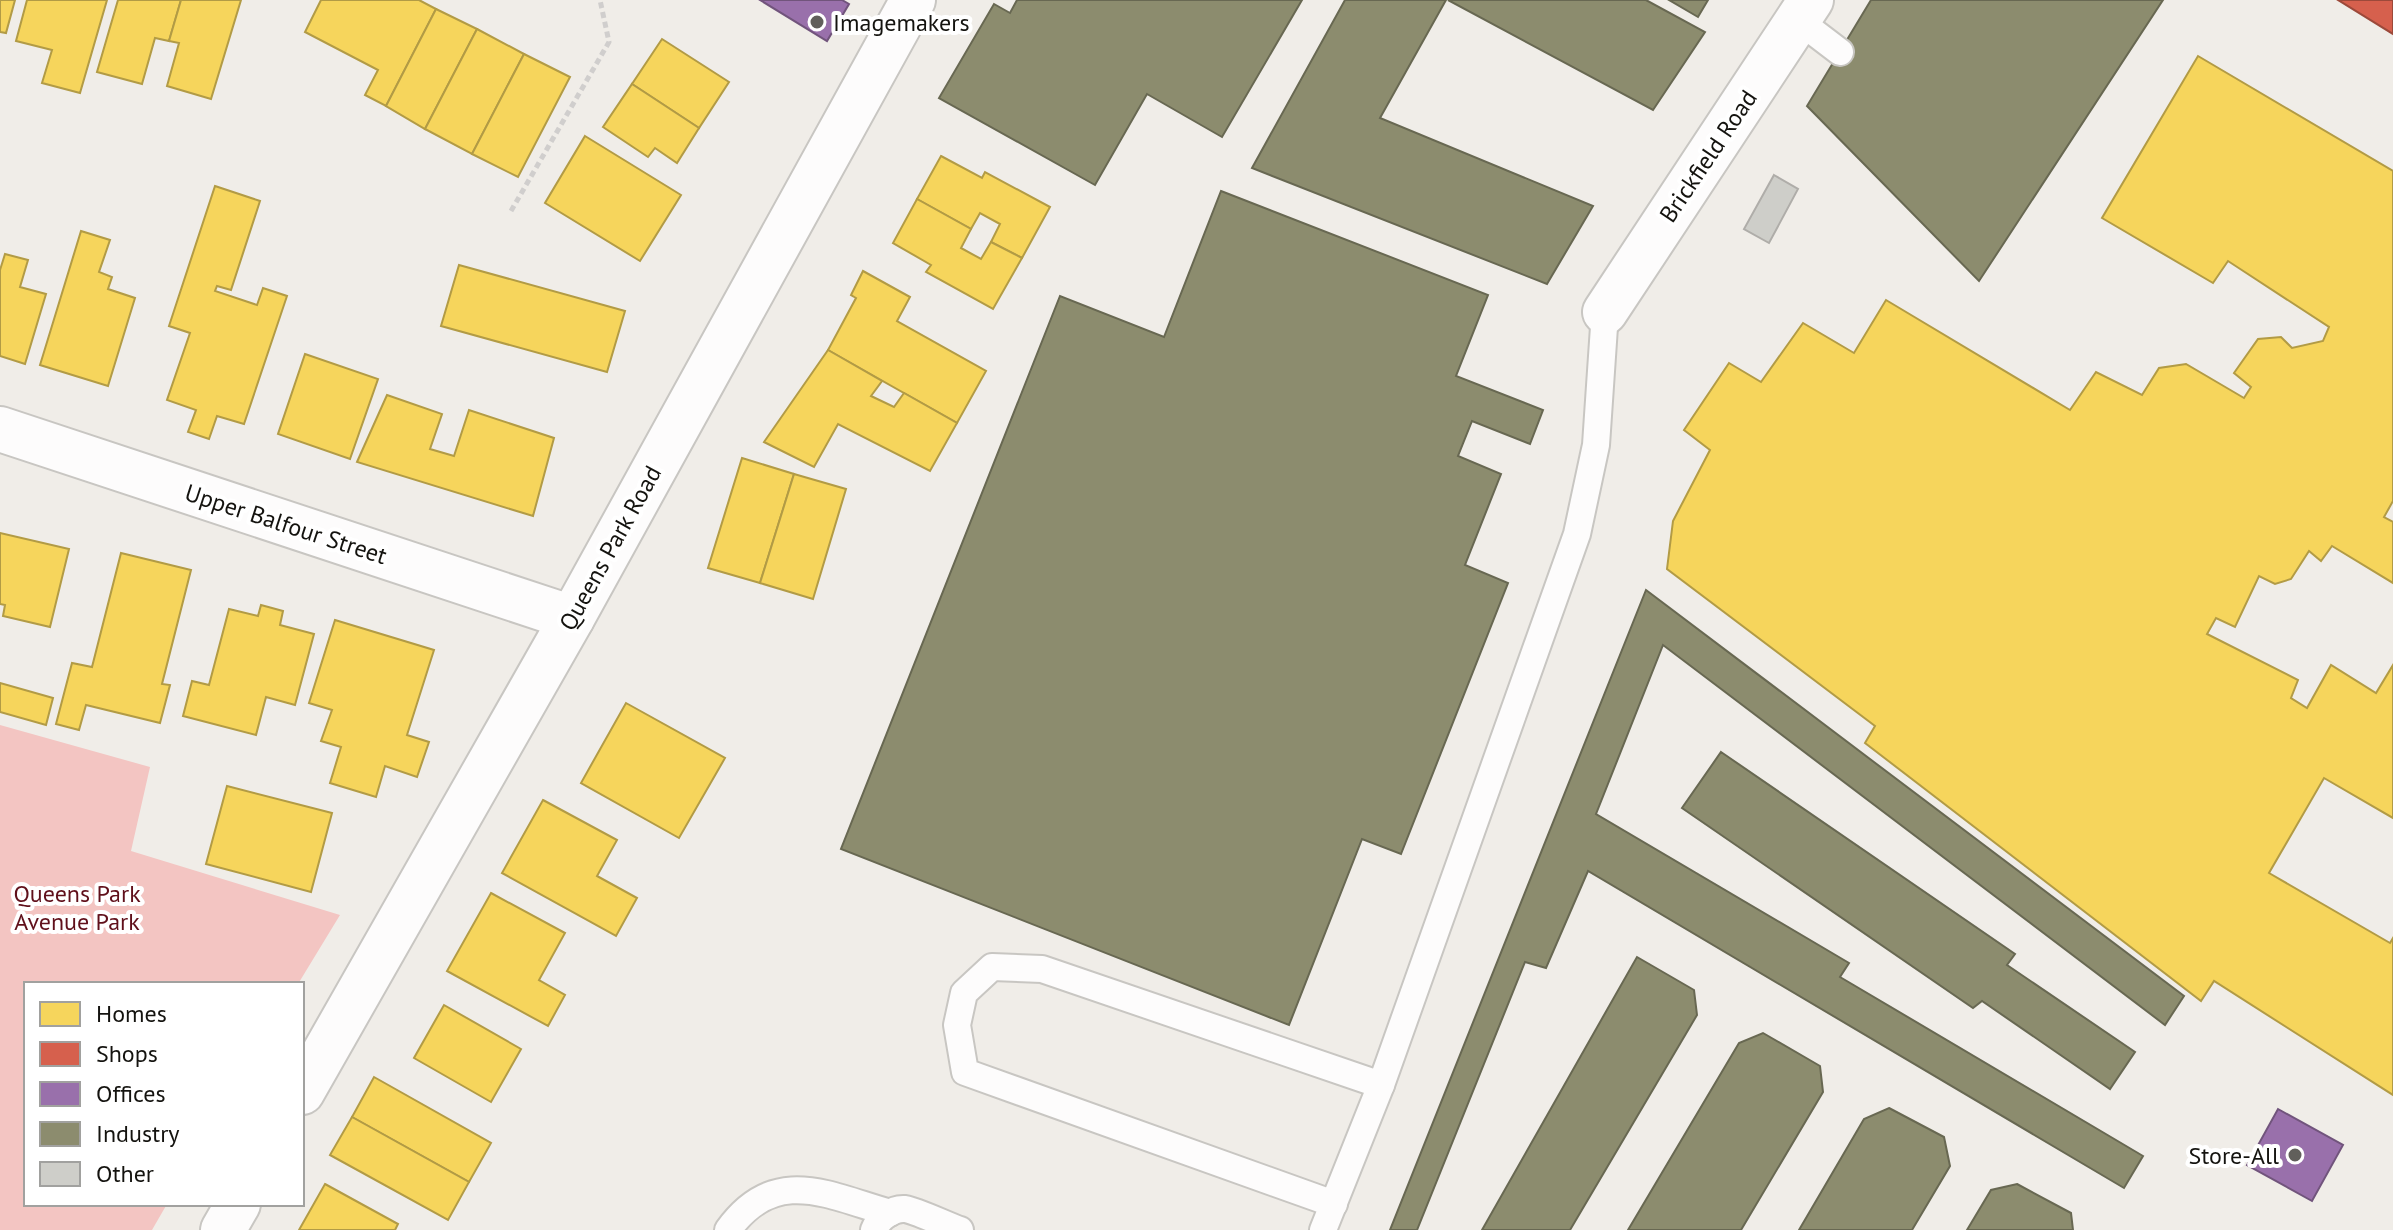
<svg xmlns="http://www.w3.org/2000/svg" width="2393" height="1230" font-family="'PT Sans',sans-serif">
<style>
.green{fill:#f3c5c2}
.homes{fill:#f6d55c;stroke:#b29b45;stroke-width:2}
.shops{fill:#d6604d;stroke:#9c493a;stroke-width:2}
.offices{fill:#9970ab;stroke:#71547c;stroke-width:2}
.industry{fill:#8c8c6e;stroke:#686852;stroke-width:2}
.building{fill:#cecec9;stroke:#afada9;stroke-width:2}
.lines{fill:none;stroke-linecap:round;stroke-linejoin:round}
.service-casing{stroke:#c8c6c2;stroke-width:30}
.minor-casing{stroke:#c8c6c2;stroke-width:48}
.path{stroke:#d0cecd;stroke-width:5;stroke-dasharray:6 4;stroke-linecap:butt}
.service{stroke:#fdfcfc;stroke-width:26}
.minor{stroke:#fdfcfc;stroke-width:44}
.poi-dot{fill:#615f5b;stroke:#fff;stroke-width:3}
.labels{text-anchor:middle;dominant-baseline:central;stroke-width:8;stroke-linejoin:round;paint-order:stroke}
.poi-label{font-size:24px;fill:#14130f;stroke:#fff;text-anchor:start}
.street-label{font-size:24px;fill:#14130f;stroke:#fff}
.park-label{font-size:24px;fill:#60101b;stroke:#fff}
</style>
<rect width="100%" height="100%" fill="#f0ede8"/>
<!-- green -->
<polygon class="green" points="0,725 150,767 131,851 340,915 298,984 26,984 26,1204 167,1204 152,1230 0,1230"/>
<!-- homes -->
<g class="homes">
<polygon points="0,0 15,0 6,33 0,32"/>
<polygon points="27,0 107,0 80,93 42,83 52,50 16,41"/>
<polygon points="118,0 181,0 169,41 155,38 142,84 97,72"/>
<polygon points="181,0 241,0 211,99 167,86 179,43 169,41"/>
<polygon points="321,0 419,0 436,9 386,106 365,95 378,70 305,32"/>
<polygon points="436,9 477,29 425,129 386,106"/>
<polygon points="477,29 524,54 472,154 425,129"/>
<polygon points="662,39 729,82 699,128 632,84"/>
<polygon points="524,54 570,77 518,177 472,154"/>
<polygon points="2198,56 2393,171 2393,501 2384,517 2393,522 2393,583 2332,546 2321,561 2309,551 2291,579 2275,584 2259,576 2235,627 2216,618 2207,634 2298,680 2291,698 2307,708 2331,665 2376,693 2393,665 2393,818 2324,778 2269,873 2390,943 2393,938 2393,1095 2214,981 2201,1001 1865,743 1875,726 1667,569 1673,521 1710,450 1684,430 1729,363 1761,382 1803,323 1854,353 1886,300 2070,410 2096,372 2142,395 2159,368 2186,364 2244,398 2251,387 2234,373 2258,339 2281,337 2292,348 2323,341 2329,327 2228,261 2213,283 2102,218"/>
<polygon points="632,84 699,128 677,163 655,148 648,157 603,127"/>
<polygon points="585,136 681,195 640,261 545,203"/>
<polygon points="941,156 982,178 985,172 1050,207 1022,258 991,242 1000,224 980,213 971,229 917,199"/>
<polygon points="215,186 260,201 231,290 217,286 215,291 257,305 263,288 287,296 244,424 217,416 209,439 188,432 196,410 167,400 190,333 169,326"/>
<polygon points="917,199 971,229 961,248 981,259 991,242 1022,258 993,309 926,272 931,265 893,243"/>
<polygon points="81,231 110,240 99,272 112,277 108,289 135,298 108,386 40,365"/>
<polygon points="5,254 28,260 20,287 46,294 25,364 0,356 0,270"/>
<polygon points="459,265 625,311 607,372 441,326"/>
<polygon points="863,271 910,297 897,321 986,371 957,423 828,350 856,298 851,295"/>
<polygon points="828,350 882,381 871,396 894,407 904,393 957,423 930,471 838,424 814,467 764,442"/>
<polygon points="305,354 378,379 350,459 278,434"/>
<polygon points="387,395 442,414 430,449 454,456 469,410 554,438 533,516 357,462"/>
<polygon points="742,458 794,474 760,583 708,568"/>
<polygon points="794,474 846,489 813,599 760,583"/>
<polygon points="0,533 69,549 50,627 3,616 5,605 0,604"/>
<polygon points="121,553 191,570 162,684 170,685 160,723 86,705 79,730 56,724 72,663 92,667"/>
<polygon points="261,605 283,611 280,625 314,634 295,705 266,697 256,735 183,716 192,681 209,685 229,609 258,616"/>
<polygon points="335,620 434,650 407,735 429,742 417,777 385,766 376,797 330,783 341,747 321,741 332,710 309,703"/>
<polygon points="0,683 53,698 46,725 0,712"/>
<polygon points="626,703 725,758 679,838 581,783"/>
<polygon points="227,786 332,813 311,892 206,864"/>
<polygon points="543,800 617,840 597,876 637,898 616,936 502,873"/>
<polygon points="491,893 565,933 539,980 565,995 548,1026 447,971"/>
<polygon points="444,1005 521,1049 491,1102 414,1058"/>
<polygon points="374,1077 491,1143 469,1182 352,1117"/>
<polygon points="352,1117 469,1182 448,1220 330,1155"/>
<polygon points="325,1184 398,1224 395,1230 299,1230"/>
</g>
<!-- shops -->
<polygon class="shops" points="2338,0 2393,0 2393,34"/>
<!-- offices -->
<g class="offices">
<polygon points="760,0 842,0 849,4 827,41"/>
<polygon points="2278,1109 2343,1145 2312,1201 2247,1165"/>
</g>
<!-- industry -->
<g class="industry">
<polygon points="1017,0 1302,0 1222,137 1147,94 1095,185 939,98 994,4 1010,13"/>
<polygon points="1345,0 1446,0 1380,118 1593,206 1547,284 1252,168"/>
<polygon points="1448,0 1646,0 1705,32 1653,110"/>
<polygon points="1669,0 1708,0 1698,17"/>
<polygon points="1871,0 2163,0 1979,281 1807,106"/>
<polygon points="1221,191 1488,295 1456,376 1543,410 1530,444 1472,421 1458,456 1501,474 1465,565 1508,583 1401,854 1362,839 1289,1025 841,849 1060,296 1164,337"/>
<polygon points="1646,590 2184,996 2165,1025 1663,645 1596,814 1849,963 1840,977 2143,1156 2124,1188 1588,871 1546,968 1525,962 1417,1230 1390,1230"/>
<polygon points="1721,752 2015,954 2007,965 2135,1052 2110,1089 1982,1001 1973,1008 1682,808"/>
<polygon points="1637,957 1694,990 1697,1015 1570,1230 1482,1230"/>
<polygon points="1763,1033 1820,1066 1823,1092 1741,1230 1628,1230 1739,1043"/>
<polygon points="1889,1108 1944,1137 1950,1166 1912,1230 1799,1230 1864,1119"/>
<polygon points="2017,1184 2071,1213 2073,1230 1967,1230 1991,1190"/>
</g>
<!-- building -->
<polygon class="building" points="1774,175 1798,189 1769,243 1744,229"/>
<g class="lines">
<!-- service casing -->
<g class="service-casing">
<g id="service">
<polyline points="1798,20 1840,52"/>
<polyline points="1334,1204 965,1072 957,1025 964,993 992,967 1042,969 1381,1085"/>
<path d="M728 1230C775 1165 827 1195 890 1213"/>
<path d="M874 1230C878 1219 892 1208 905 1209 917 1211 946 1225 960 1230"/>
<polyline points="1323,1230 1381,1085 1577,534 1596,445 1605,312"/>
</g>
</g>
<!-- minor casing -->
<g class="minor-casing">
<g id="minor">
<polyline points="1605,312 1811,0"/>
<polyline points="0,429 572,618"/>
<polyline points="302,1092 572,618 913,0"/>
<polyline points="223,1230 238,1204"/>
</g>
</g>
<!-- path -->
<polyline class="path" points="511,211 609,42 600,0"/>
<!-- service -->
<use href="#service" class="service"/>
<!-- minor -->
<use href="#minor" class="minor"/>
</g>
<!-- markers -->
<g class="poi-dot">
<circle cx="817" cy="22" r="8"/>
<circle cx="2295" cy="1155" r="8"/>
</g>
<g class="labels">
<!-- poi labels -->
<g class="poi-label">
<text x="833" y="22">Imagemakers</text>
<text x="2279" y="1155" text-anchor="end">Store-All</text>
</g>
<!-- street labels -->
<g class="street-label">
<text transform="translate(1708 156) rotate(-56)">Brickfield Road</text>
<text transform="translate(286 524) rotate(18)">Upper Balfour Street</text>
<text transform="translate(610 548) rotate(-61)">Queens Park Road</text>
</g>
<!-- park labels -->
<g class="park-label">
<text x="77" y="893">Queens Park<tspan x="77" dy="28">Avenue Park</tspan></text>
</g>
</g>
<!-- legend -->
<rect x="24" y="982" width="280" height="224" fill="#ffffff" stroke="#a1a19f" stroke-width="2"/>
<rect x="40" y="1002" width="40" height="24" fill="#f6d55c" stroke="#a1a19f" stroke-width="2"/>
<text x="96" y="1022" font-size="24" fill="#14130f">Homes</text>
<rect x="40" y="1042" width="40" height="24" fill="#d6604d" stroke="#a1a19f" stroke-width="2"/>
<text x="96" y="1062" font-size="24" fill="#14130f">Shops</text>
<rect x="40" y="1082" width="40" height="24" fill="#9970ab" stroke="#a1a19f" stroke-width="2"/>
<text x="96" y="1102" font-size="24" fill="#14130f">Offices</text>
<rect x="40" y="1122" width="40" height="24" fill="#8c8c6e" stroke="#a1a19f" stroke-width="2"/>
<text x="96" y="1142" font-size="24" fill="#14130f">Industry</text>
<rect x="40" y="1162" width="40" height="24" fill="#cecec9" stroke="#a1a19f" stroke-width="2"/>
<text x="96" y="1182" font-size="24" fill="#14130f">Other</text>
</svg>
